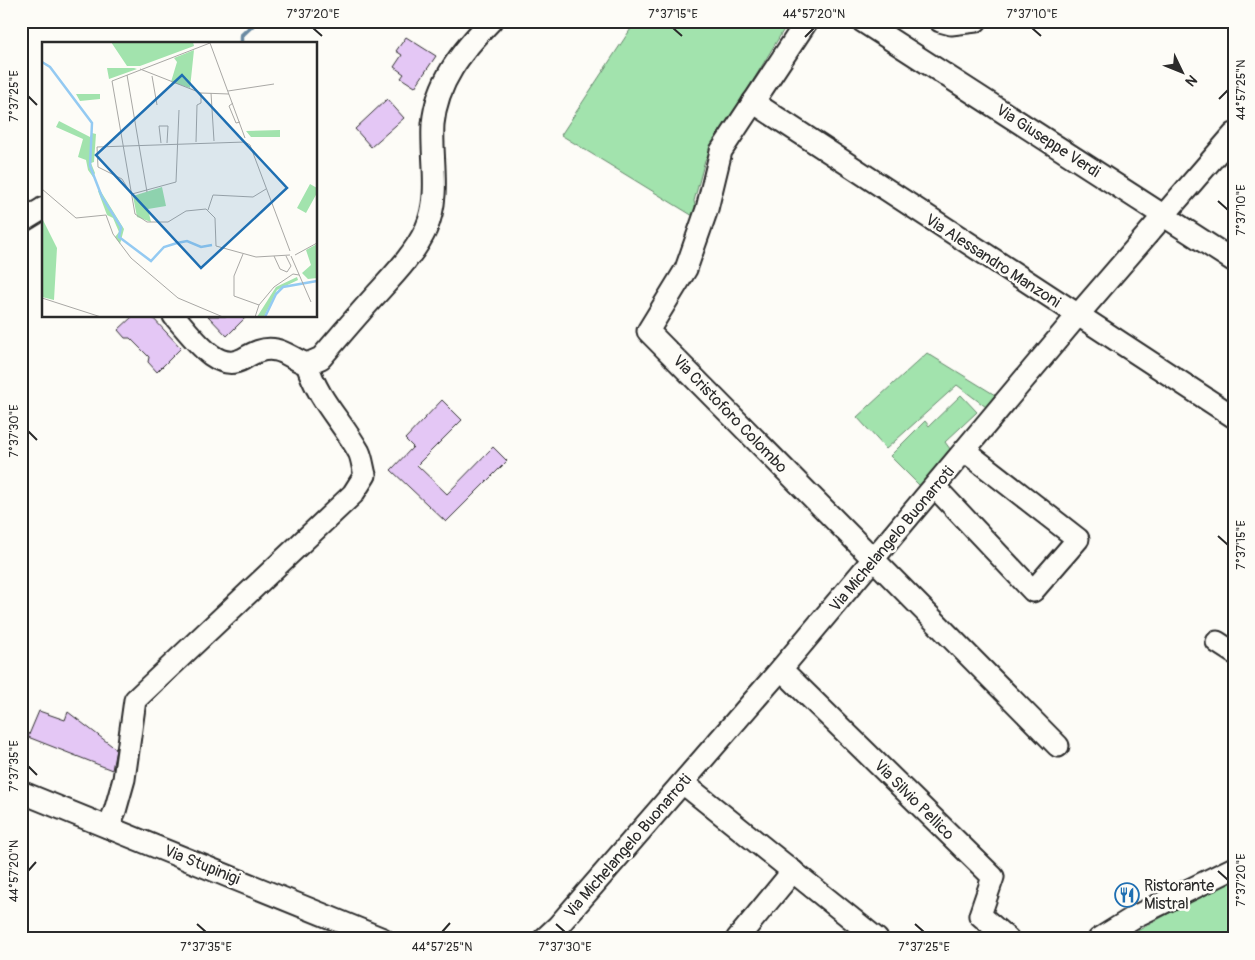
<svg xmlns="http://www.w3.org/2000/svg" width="1255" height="960" font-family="Pangolin,sans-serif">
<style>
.green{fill:#a2e3ad;stroke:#66876c}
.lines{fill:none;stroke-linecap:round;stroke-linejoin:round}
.stream{stroke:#6a8aa2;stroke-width:4.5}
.building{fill:#e4c7f5;stroke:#2b2b2b}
.minor-casing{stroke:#2b2b2b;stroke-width:25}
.minor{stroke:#fdfcf7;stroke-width:21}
.ticks{fill:none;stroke:#2b2b2b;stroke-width:2}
.labels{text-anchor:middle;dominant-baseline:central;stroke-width:5;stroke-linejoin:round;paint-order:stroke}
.street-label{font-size:16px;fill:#2b2b2b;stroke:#fdfcf7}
.poi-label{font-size:16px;fill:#2b2b2b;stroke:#fdfcf7;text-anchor:start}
.inset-river{fill:none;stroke:#94caf2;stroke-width:2.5}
.inset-road{fill:none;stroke:#a9a8a5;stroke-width:1}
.view{fill:#1f6fb2;fill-opacity:0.15;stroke:#1f6fb2;stroke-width:2.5}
.inset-edge{fill:none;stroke:#2b2b2b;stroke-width:2.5}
.neatline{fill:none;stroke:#2b2b2b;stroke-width:2}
.ticks-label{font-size:12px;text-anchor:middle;fill:#2b2b2b}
</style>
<rect width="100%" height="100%" fill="#fdfcf7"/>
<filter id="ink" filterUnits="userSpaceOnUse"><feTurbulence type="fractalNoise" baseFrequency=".02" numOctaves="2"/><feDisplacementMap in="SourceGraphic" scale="10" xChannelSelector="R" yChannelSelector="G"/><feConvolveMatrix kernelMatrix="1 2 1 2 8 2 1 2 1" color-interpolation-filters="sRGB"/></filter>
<g filter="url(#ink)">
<!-- green -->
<g class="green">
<polygon points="636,21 789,21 705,160 694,201 698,219 561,135"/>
<polygon points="927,353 995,395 986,407 957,385 886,449 857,417"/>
<polygon points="961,395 977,412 945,442 950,449 920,486 890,456 925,421 929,426"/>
<polygon points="1234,877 1234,939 1133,939 1130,935"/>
</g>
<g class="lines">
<!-- stream -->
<polyline class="stream" points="241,44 241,36 257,21"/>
</g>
<!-- building -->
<g class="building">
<polygon points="406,37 436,56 415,87 401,78 404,74 394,67 402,55 396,51"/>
<polygon points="387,99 404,118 371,147 355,129"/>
<polygon points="133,316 151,316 181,348 157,372 148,362 149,357 130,338 125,338 118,330"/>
<polygon points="208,316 247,316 227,336"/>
<polygon points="442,400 462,420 417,465 447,494 493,447 507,461 446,522 391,470 413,447 405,439"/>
<polygon points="39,711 65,720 68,712 116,749 112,770 28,737"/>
</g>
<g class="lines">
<!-- minor casing -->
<g class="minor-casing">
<g id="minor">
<polyline points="807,21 721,151 707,209 686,269 648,331 1058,746"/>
<polyline points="862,21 1234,261"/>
<polyline points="940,21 951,24 976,21"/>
<polyline points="753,102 1234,417"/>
<polyline points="21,222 44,208"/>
<path d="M174 316C191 334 216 374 243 359 253 353 264 347 276 350 287 352 296 361 307 364L321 358C338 338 355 318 373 298 392 277 414 255 426 229 441 195 431 160 433 124 437 81 462 51 491 21"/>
<polyline points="935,487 1033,591 1078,539 965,451"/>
<polyline points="1217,642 1234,653"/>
<polyline points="781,669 993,877 980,915 1008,939"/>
<polyline points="683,783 877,939"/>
<polyline points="21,792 383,939"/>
<path d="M108 827 115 811 124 779 135 700 353 494 365 475C363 468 362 458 359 452 341 420 318 400 307 364"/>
<polyline points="544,939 558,926 781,669 1077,316 1234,134"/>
<polyline points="737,939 793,871"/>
<polyline points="1099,939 1136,916 1234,868"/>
</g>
</g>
<!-- minor -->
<use href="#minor" class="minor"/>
</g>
</g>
<!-- ticks -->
<path class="ticks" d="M313 28 322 36M673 28 682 36M1032 28 1041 36M805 37 814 28M28 96 37 105M1219 99 1228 90M1218 201 1228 210M28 431 37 440M1218 536 1228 545M28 766 37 775M28 871 36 862M1218 871 1228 880M197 924 206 932M556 924 565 932M915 924 924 932M442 932 450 923"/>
<!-- icons -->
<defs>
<g id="restaurant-ring" transform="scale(1.25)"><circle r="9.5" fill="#fdfcf7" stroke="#1f6fb2" stroke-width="1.5"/><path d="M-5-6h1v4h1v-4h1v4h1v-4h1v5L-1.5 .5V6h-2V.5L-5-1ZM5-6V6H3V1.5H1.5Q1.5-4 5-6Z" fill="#1f6fb2"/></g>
</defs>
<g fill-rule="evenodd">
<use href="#restaurant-ring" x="1127" y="895"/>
</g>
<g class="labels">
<!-- street labels -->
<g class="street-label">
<text transform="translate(1048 141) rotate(33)">Via Giuseppe Verdi</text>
<text transform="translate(993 261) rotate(33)">Via Alessandro Manzoni</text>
<text transform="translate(730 414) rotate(46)">Via Cristoforo Colombo</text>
<text transform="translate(892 539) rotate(-50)">Via Michelangelo Buonarroti</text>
<text transform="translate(914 800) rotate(45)">Via Silvio Pellico</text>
<text transform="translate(628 846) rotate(-49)">Via Michelangelo Buonarroti</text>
<text transform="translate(202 865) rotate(22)">Via Stupinigi</text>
</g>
<!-- poi labels -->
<g class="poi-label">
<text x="1144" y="886">Ristorante<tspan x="1144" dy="18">Mistral</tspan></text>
</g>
</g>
<!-- overview -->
<g transform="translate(42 42)">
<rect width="275" height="275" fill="#fdfcf7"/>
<path d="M69 0H151L152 4 98 24H85ZM152 8 148 46 129 40 135 20 132 16ZM65 26H92L95 27 67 37ZM34 52H58V57L38 59ZM17 79 48 95 50 91 54 92 52 120 49 121 53 131 51 135 46 128 44 118 36 115 41 97 14 85ZM238 88V95H209L204 89ZM268 142 275 146V151L264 171 255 166ZM120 145 124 164 106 167 109 180 95 175 91 154ZM58 148 82 187 78 202 73 195 77 190 71 176 65 173 56 149ZM0 176 15 206 12 258 0 255ZM275 202V236L266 237 260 231 269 223 264 208ZM255 235 256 238 235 248 222 275H215L234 245Z" fill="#a2e3ad"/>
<path class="inset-river" d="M0 20 8 25 50 81 48 124 60 155 79 185 77 195 109 219 122 205 135 201 145 199 159 205 170 203M223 275 234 252 241 245 275 239"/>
<path class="inset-road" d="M168 1 70 39 93 172 105 180H126L144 169 164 167 173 176 174 204 214 215 248 213M168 1 203 96M98 27 159 51 187 52M85 33 105 150M110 34 115 63M186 49 232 42M169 51 172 99M191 61 187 64 194 81 198 80M154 100 155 63 159 61V51M119 101 117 84H126L125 101M0 147 34 176 64 173 71 192 89 216 136 256 181 275M88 150 80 137 56 125 55 105 203 100 208 103 248 209M90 152 134 140 137 68M166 168 171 153 211 155 224 147M201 212 192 234V254L217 263M253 213 275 201M232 214 238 227 245 230 249 224 244 214M249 214 269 260M0 256 59 275M213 275 217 263 232 245 251 232 257 233"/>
<path class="view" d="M140 33 245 146 159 226 54 113Z"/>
<rect width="275" height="275" class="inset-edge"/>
</g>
<!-- margin -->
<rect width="1255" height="960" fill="none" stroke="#fdfcf7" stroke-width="55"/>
<!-- north arrow -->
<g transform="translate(1182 72) rotate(133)" stroke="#fdfcf7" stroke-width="4" paint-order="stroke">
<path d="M0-4L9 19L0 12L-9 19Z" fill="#2b2b2b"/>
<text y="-8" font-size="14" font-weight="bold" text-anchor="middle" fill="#2b2b2b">N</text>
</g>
<rect x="28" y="28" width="1200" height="904" class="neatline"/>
<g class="ticks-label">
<text x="313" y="18">7°37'20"E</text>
<text x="673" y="18">7°37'15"E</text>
<text x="814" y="18">44°57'20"N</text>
<text x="1032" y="18">7°37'10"E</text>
<text transform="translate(1241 90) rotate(-90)" y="4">44°57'25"N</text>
<text transform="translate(14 96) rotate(-90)" y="4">7°37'25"E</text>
<text transform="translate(1241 210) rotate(-90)" y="4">7°37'10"E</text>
<text transform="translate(14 431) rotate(-90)" y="4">7°37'30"E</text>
<text transform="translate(1241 545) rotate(-90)" y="4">7°37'15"E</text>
<text transform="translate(14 766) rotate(-90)" y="4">7°37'35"E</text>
<text transform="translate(14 871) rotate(-90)" y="4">44°57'20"N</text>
<text transform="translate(1241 880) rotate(-90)" y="4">7°37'20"E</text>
<text x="206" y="951">7°37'35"E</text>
<text x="442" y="951">44°57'25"N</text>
<text x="565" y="951">7°37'30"E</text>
<text x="924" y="951">7°37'25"E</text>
</g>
</svg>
